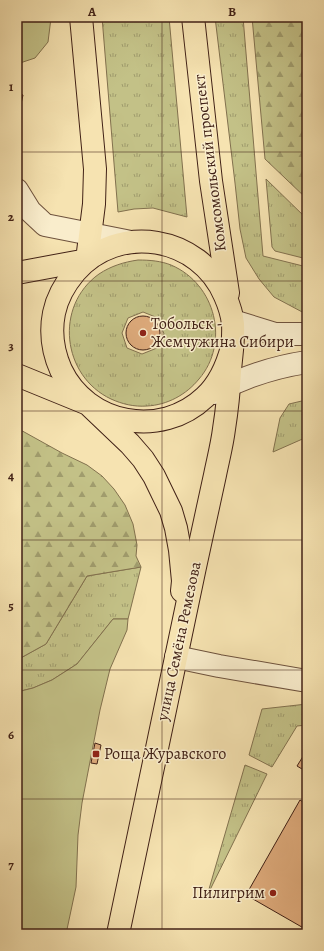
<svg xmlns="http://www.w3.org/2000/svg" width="324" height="951" font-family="Alegreya,serif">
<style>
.grass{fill:url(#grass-tufts);stroke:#82714e;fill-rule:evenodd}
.forest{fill:url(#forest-firs);stroke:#82714e}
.green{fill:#c3c187;stroke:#82714e}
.building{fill:#deab7c;stroke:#412116}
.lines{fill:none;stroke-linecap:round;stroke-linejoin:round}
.minor-casing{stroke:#6e523d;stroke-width:24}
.major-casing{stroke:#412116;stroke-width:24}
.minor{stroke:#f9edcc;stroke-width:22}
.major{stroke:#f6e3b1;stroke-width:22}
.grid{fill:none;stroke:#412116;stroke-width:1;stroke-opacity:0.55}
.poi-dot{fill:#8f2418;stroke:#f9edcc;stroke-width:1.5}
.labels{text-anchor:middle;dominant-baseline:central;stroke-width:3;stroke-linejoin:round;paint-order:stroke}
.street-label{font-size:16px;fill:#412116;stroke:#f9edcc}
.poi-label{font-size:16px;fill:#412116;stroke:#f9edcc;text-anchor:start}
.neatline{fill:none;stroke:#412116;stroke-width:1.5}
.grid-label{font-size:13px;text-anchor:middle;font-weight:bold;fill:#412116}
</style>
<defs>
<pattern id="grass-tufts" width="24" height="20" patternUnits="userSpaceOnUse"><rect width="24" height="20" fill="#c3c187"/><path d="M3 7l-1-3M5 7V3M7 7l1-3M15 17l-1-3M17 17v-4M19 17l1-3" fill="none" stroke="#a09c6d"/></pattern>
<pattern id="forest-firs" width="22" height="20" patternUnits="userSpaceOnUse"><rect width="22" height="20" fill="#c3c187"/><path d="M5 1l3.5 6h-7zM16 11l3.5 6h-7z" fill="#a09c6d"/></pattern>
</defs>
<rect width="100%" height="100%" fill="#f6e3b1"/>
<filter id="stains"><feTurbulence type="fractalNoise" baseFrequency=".005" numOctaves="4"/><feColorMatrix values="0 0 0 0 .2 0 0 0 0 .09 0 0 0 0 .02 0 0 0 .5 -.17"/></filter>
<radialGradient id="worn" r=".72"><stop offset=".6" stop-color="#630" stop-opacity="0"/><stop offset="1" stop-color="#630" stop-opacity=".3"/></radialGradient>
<!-- grass -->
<g class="grass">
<polygon points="102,17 169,17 187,217 153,208 134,209 118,212"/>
<polygon points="215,17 243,17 263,256 307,267 307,314 306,314 274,297 259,279 246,258 240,229 235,183"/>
<polygon points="266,179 307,219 307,259 275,251 272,247"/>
<path d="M138 260C150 260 161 261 171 265 216 284 230 343 199 379 186 395 167 405 147 406 134 407 122 404 111 399 62 376 54 306 99 274 111 266 124 262 138 260ZM143 312 158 318 164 334 157 348 142 354 127 348 122 333 128 318Z"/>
<polygon points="306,400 307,401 307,437 273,452 280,418 289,404"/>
<polygon points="141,567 128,619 113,619 77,664 52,680 33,688 17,692 17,660 46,644 87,576"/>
<polygon points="307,704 307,725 297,726 272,767 249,755 262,709"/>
<polygon points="245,765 267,774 207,896"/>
</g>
<!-- forest -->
<g class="forest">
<polygon points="252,17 307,17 307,199 265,159"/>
<polygon points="17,428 62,453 87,465 102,476 114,489 125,505 133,524 137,545 136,556 141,567 87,576 46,644 17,660"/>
</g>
<!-- green -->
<g class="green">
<polygon points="17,17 51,17 51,18 48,42 35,58 17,64"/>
<polygon points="113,619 128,619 127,630 110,669 100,710 82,803 78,835 76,887 66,934 17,934 17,692 33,688 52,680 77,664"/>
</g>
<!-- building -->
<g class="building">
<polygon points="17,93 23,95 17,122"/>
<circle cx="143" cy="333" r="17"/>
<polygon points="95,743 101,745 97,764 91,763"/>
<polygon points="307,750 307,772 297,766"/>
<polygon points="300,800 307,805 307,930 246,895"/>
</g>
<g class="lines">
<!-- minor casing -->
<g class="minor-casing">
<g id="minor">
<polyline points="17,190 30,211 45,225 131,242"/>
<polyline points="233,321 275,334 307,334"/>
<path d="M214 393C243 377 274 367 307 362"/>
<polyline points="176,657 219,666 307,681"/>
</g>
</g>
<!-- major casing -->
<g class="major-casing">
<g id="major">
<polyline points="193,17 211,181 228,293"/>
<polyline points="17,273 87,260 94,204 95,169 81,17"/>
<polyline points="17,375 88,404 130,444 143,459 154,476 171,511 176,528 180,550 183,581 182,591"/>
<path d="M118 934C144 812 169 689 195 567 202 536 208 506 215 475 218 460 222 445 224 429 227 410 229 390 230 371 231 356 234 340 233 324 232 314 229 305 225 296 200 236 118 222 75 272 65 284 57 298 54 313 50 333 53 352 61 370 87 425 161 439 205 397 219 384 227 366 232 347"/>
</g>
</g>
<!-- minor -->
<use href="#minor" class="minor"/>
<!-- major -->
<use href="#major" class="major"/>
</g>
<!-- grid -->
<path class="grid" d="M162 17V934M17 152H307M17 281H307M17 411H307M17 540H307M17 670H307M17 799H307"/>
<!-- markers -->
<g class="poi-dot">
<circle cx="143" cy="333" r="4"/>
<rect x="92" y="750" width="8" height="8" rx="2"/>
<circle cx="273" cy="893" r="4"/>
</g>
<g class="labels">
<!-- street labels -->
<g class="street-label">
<text transform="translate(210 163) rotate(-97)">Комсомольский проспект</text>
<text transform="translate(179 641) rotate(-78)">улица Семёна Ремезова</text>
</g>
<!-- poi labels -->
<g class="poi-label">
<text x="151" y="324">Тобольск -<tspan x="151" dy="18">Жемчужина Сибири</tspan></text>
<text x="104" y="754">Роща Журавского</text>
<text x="265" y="893" text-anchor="end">Пилигрим</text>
</g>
</g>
<!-- margin -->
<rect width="324" height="951" fill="none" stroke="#f6e3b1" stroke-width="44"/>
<rect x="22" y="22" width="280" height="907" class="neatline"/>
<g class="grid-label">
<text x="92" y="16">A</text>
<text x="232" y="16">B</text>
<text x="11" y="91">1</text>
<text x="11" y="221">2</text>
<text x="11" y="350">3</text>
<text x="11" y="480">4</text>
<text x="11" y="610">5</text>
<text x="11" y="739">6</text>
<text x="11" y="869">7</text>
</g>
<rect width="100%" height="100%" filter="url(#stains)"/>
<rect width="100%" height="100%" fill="url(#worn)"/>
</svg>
